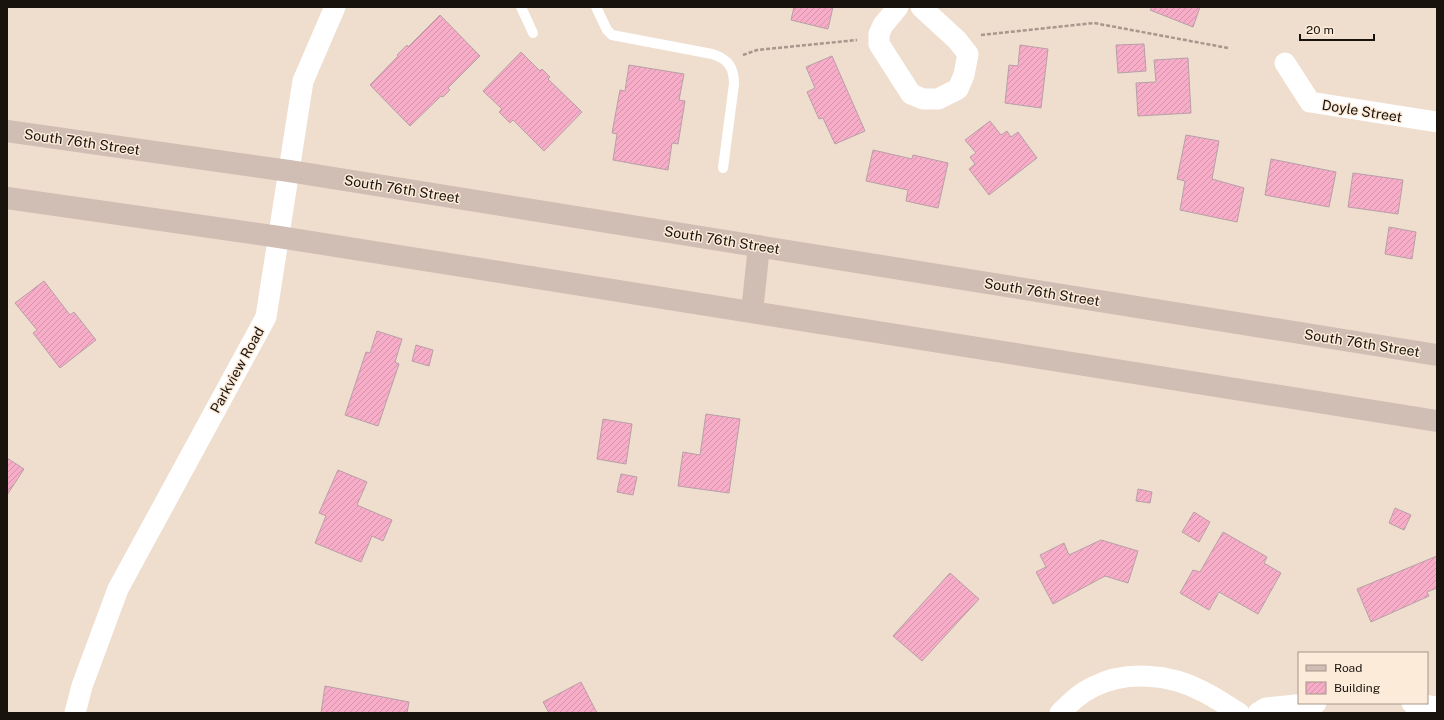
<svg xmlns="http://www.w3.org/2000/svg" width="1444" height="720" font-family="'Public Sans',sans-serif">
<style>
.building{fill:url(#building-hatch);stroke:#b7a0a7}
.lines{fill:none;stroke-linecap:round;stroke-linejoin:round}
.path{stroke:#a6988c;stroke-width:2.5;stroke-dasharray:4 2;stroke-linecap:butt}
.lane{stroke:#fff;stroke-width:10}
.street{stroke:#fff;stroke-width:21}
.secondary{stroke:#d0bdb3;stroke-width:22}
.labels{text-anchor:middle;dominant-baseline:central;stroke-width:3;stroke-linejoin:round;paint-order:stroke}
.street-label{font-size:14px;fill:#19130d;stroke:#fdebda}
</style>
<defs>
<pattern id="building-hatch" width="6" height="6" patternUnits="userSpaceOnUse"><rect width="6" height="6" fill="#f7adc8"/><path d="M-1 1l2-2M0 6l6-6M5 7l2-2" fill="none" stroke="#d394ab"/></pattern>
</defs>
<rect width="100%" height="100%" fill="#efddcd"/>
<!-- building -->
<g class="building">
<polygon points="794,7 833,7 828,29 791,20"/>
<polygon points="1152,7 1200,7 1193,27 1150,10"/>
<polygon points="440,15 480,56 448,88 450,90 443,97 441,96 410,126 370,85 398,56 397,55 407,45 408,47"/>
<polygon points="1144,44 1146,71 1118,73 1116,45"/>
<polygon points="1020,45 1048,49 1041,108 1005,103 1009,65 1018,66"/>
<polygon points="521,52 540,71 542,69 550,77 548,79 582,112 544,151 513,120 510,123 499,112 502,109 483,91"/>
<polygon points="832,56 865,131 835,144 823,118 819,119 807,92 815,88 806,67"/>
<polygon points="1188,58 1191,113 1138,116 1136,83 1156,82 1154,60"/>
<polygon points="629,65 684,74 679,100 685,101 678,144 672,143 668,170 613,160 617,134 612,133 620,90 625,91"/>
<polygon points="990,121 1001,135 1007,131 1011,137 1018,132 1037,158 989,195 969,169 975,164 970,157 976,153 965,140"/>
<polygon points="1186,135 1219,141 1212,179 1244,188 1237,222 1180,210 1185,181 1177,179"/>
<polygon points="873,150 912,159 913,155 948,163 938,208 906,201 908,190 866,181"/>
<polygon points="1271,159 1336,172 1329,207 1265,195"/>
<polygon points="1353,173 1403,180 1398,214 1348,207"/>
<polygon points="1389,227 1416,232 1412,259 1385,254"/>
<polygon points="44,281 70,315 74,312 96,340 60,368 33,333 37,330 15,303"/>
<polygon points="377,331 402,339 395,362 399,364 378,426 345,415 366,352 370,353"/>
<polygon points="416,345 433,350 429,366 412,361"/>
<polygon points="706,414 740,419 729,493 678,486 683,452 700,455"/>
<polygon points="603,419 632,424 626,464 597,459"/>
<polygon points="7,458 24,469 7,495"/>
<polygon points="338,470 367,482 357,505 392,520 383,541 372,536 361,562 315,543 326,516 319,513"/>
<polygon points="621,474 637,477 633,495 617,492"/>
<polygon points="1138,489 1152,492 1150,503 1136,501"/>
<polygon points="1395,508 1411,515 1404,530 1389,523"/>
<polygon points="1194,512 1210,522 1199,542 1182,532"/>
<polygon points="1223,532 1267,557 1264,563 1281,573 1258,614 1219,592 1209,610 1180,593 1193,570 1200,572"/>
<polygon points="1101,540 1138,551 1128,583 1105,576 1053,604 1036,572 1046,567 1040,555 1064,543 1069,555"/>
<polygon points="1437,556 1437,588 1427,592 1429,596 1371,622 1357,589"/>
<polygon points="950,573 979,599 922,661 893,636"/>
<polygon points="581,682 597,713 549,713 543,702"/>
<polygon points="325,686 409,702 407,713 321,713"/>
</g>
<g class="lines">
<!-- path -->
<g class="path">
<polyline points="981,35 1094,23 1228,48"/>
<polyline points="743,55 757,50 857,40"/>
</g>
<!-- lane -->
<g class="lane">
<polyline points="521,7 533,33"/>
<path d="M596 7 607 30 612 35 712 54C728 59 734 67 734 84L723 168"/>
</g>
<!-- street -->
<g class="street">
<polyline points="898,7 883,25 879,34 879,44 911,94 923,99 938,99 958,89 964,75 968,54 957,40 921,7"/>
<polyline points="1285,63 1310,102 1437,122"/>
<polyline points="1412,703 1437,707"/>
<polyline points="75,713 82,686 118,589 266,317 303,81 335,7"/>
<path d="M1060 713C1070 703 1080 693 1093 687 1126 670 1170 674 1202 691 1215 697 1227 706 1239 713"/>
<polyline points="1258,713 1266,708 1316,703"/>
</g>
<!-- secondary -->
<g class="secondary">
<polyline points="7,131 289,171 1437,355"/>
<polyline points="7,198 279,237 1437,421"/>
<polyline points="752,312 759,246"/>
</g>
</g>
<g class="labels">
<!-- street labels -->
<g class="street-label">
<text transform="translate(1362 111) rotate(9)">Doyle Street</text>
<text transform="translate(82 142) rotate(8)">South 76th Street</text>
<text transform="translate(402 189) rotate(9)">South 76th Street</text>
<text transform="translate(722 240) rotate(9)">South 76th Street</text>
<text transform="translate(1042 292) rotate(9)">South 76th Street</text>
<text transform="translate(1362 343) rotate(9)">South 76th Street</text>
<text transform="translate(237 370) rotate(-61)">Parkview Road</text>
</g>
</g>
<!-- border -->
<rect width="1444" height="720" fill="none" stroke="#19130d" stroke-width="16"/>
<!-- legend -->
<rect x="1298" y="652" width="130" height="52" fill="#fdebda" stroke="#a29588"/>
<rect x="1306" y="665" width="20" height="6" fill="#d0bdb3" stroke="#a29588"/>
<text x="1334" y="672" font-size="12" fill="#19130d">Road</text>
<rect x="1306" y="682" width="20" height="12" fill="url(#building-hatch)" stroke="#a29588"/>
<text x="1334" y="692" font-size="12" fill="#19130d">Building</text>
<!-- scale -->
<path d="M1300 34v6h74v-6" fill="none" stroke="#19130d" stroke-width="2"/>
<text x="1306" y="34" font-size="12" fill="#19130d" stroke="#fdebda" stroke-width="3" paint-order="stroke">20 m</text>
</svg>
